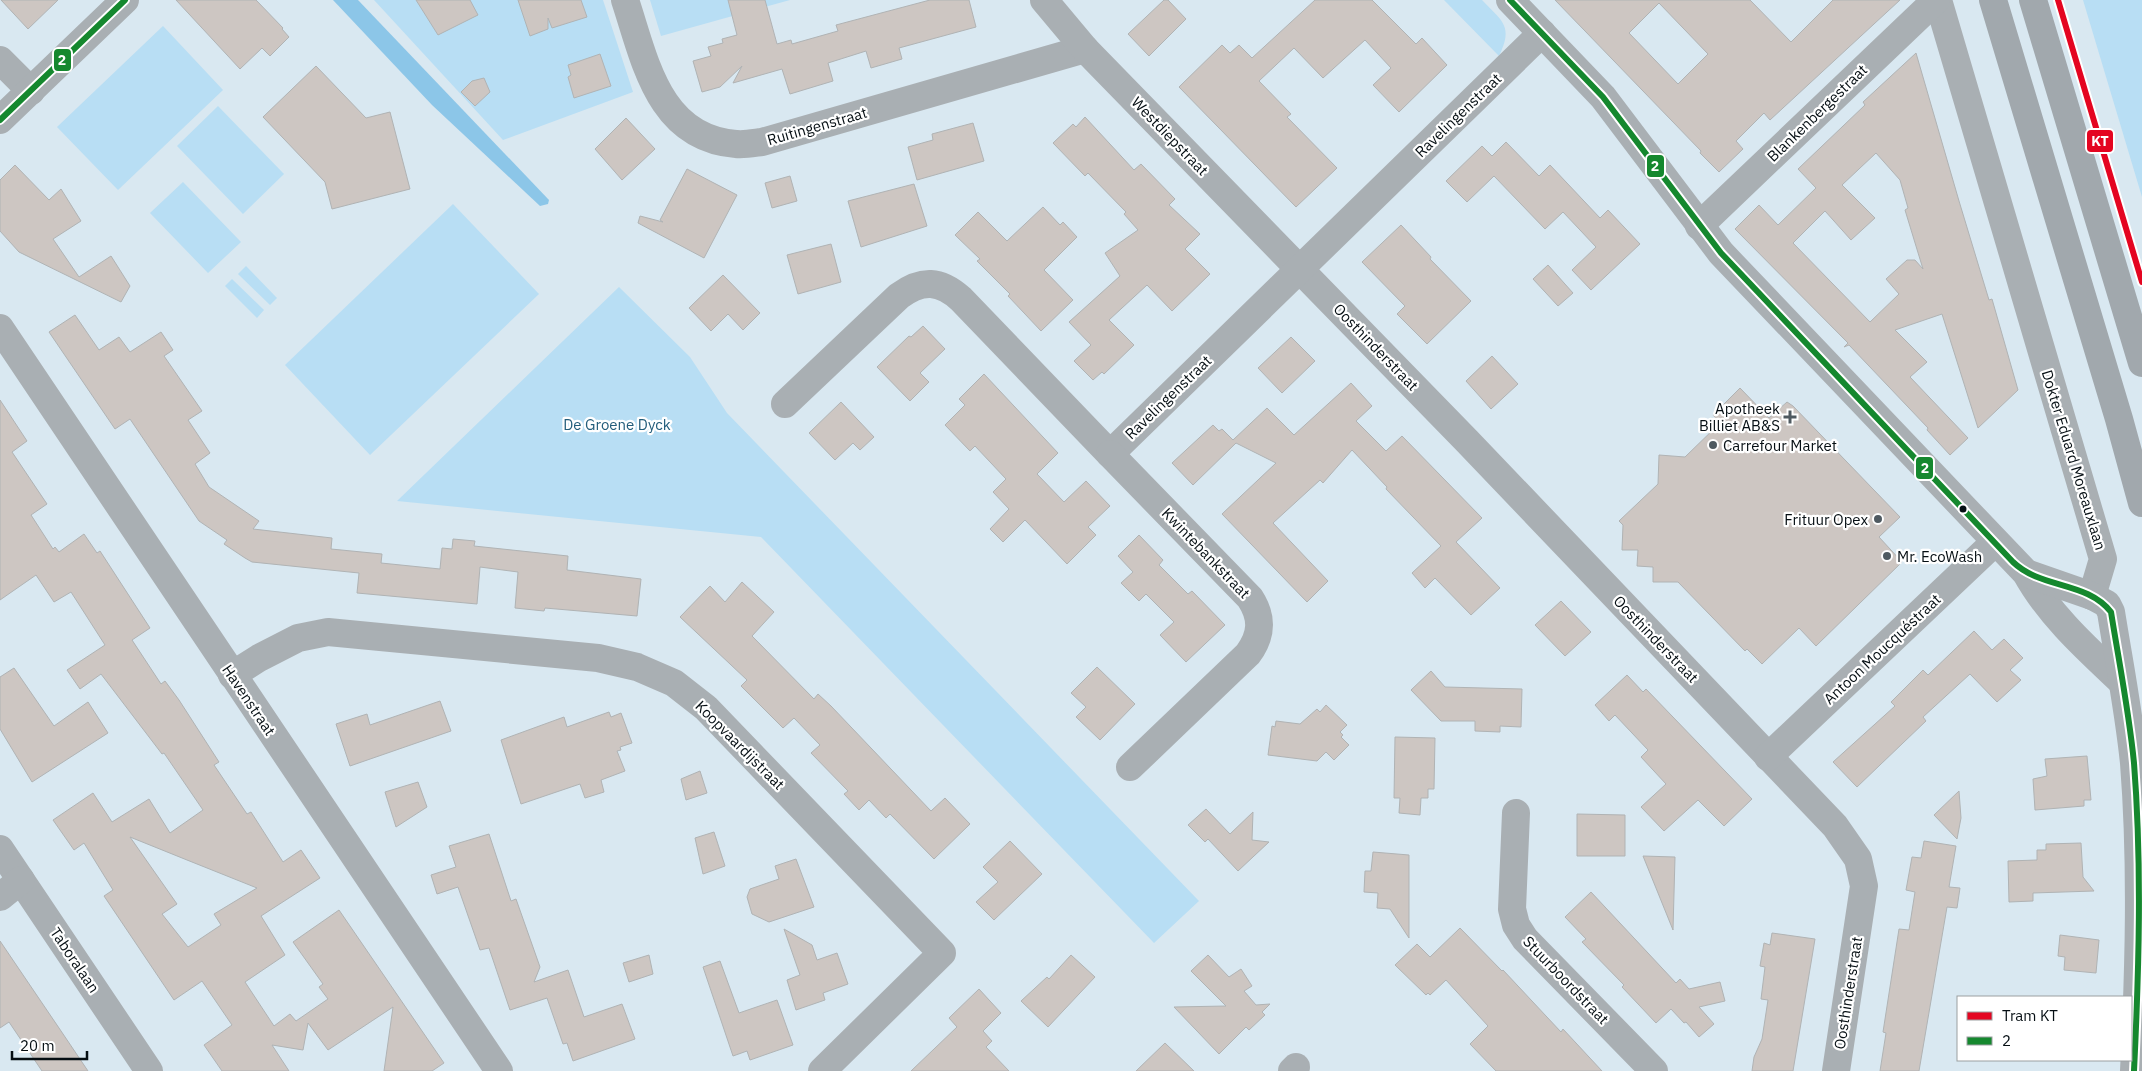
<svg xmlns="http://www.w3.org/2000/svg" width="2142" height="1071" font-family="'IBM Plex Sans',sans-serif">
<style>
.green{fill:#b8def4}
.water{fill:#8cc6e8}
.building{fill:#cdc6c2;stroke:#b0b3b4;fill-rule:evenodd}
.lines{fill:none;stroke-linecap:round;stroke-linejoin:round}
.minor{stroke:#a9afb3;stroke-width:28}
.major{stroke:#a1a8ad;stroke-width:28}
.bus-1-casing{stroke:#fff;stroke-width:10}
.bus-1{stroke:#15882e;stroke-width:6}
.tram-1-casing{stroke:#fff;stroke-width:10}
.tram-1{stroke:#e40521;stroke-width:6}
.poi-dot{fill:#4f5a61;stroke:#fff;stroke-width:2}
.bus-dot{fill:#050e13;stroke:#fff;stroke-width:2}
.labels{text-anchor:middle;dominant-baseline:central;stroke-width:4.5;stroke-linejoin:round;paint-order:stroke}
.street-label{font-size:15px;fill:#050e13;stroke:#fff}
.poi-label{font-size:15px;fill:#050e13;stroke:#fff;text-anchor:end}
.park-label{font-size:15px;fill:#235d7b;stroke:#fff}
.line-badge{stroke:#fff;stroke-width:2}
.badge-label{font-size:14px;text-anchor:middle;font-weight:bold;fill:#fff}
</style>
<rect width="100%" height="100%" fill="#d9e8f1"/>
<!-- green -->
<g class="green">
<polygon points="374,0 603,0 633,92 503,140"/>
<polygon points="650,0 790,0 661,36"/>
<path d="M1444 0H1482C1502 21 1514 26 1499 56Z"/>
<polygon points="2083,0 2142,0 2142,197"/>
<polygon points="163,26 223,90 118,190 57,127"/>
<polygon points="218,106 284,174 243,214 177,146"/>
<polygon points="183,182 241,242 208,273 150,213"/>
<polygon points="453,204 539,294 370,455 285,365"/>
<polygon points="246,266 277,298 270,305 238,274"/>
<polygon points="232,279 264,310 257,318 225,286"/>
<polygon points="619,287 690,357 727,413 1199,901 1154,943 761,537 397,501"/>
</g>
<!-- water -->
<polygon class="water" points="333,0 358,0 549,200 548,204 540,206 432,105"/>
<!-- building -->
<g class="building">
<polygon points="1,0 58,0 28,29"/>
<polygon points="176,0 256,0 283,28 282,29 289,37 270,56 262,48 240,69"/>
<polygon points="416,0 470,0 478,15 438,35"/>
<polygon points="518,0 581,0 587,17 552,28 548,18 548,29 530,36"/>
<polygon points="728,0 765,0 777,44 791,40 792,44 838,31 836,25 930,0 969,0 976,27 899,48 902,59 871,68 866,51 828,63 833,81 790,94 782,69 733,83 742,66 720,87 702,92 693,61 711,56 708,47 723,43 722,39 737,35"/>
<polygon points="1164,0 1168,0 1186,19 1149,56 1128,34"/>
<polygon points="1315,0 1372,0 1416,44 1422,38 1447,65 1399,112 1373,85 1391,68 1365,40 1323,78 1294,48 1259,81 1291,114 1287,117 1337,168 1296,207 1179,87 1222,45 1230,53 1239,45 1252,58"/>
<path d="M1555 0H1750L1791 42 1833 0H1900L1770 120 1764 113 1736 141 1743 149 1719 172 1700 153 1701 151ZM1659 3 1708 54 1678 84 1629 33Z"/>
<path d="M1916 53 1959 201 1989 300 1992 299 2018 390 1978 428 1942 314 1895 330 1927 362 1910 377 1968 438 1950 455 1927 430 1928 428 1849 345 1844 347 1848 343 1735 229 1759 205 1778 225 1816 188 1798 169 1865 105 1863 102ZM1876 153 1900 180 1908 208 1905 210 1923 269 1915 260H1907L1886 279 1899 294 1870 322 1793 243 1825 211 1851 240 1875 218 1842 185Z"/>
<polygon points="600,54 611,86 574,98 568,77 571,75 568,65"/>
<polygon points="316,66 366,118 390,112 410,189 332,209 325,182 263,117"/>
<polygon points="484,78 490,92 475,106 461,92 472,81"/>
<polygon points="1085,117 1134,170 1141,164 1175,199 1169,205 1200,234 1185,249 1210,274 1172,311 1147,285 1109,320 1134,345 1104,374 1102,372 1093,380 1074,361 1091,345 1069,322 1120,276 1105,253 1138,230 1124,214 1126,212 1088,173 1085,176 1053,143 1073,124 1076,127"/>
<polygon points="626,118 655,149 622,180 595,149"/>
<polygon points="973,123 984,161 917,180 908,147 933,140 932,134"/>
<polygon points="1506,142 1539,176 1550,165 1600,218 1608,210 1640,244 1591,290 1572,270 1596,247 1563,212 1545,229 1494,176 1467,202 1446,181 1482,146 1492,156"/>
<polygon points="15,165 49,200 61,189 81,221 53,239 79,277 111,256 130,286 121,302 19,252 0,231 0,180"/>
<polygon points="687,169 737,195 704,258 638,223 640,216 663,222 660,220"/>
<polygon points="790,176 797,201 772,208 765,183"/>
<polygon points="914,184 927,226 861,247 848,201"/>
<polygon points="1043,207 1060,225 1063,222 1077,237 1044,270 1073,300 1041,331 1008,296 1010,294 977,261 980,259 955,235 978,212 1007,241"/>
<polygon points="1401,225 1431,257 1430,259 1471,301 1427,344 1397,314 1405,306 1362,262"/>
<polygon points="831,244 841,282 798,294 787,255"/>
<polygon points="1548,265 1573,293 1558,306 1533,279"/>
<polygon points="723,275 760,313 743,330 728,314 711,331 689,308"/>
<polygon points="75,315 99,350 119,337 130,352 161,332 173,350 164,356 202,411 188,420 210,453 195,464 209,487 259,521 253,529 332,538 331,549 382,554 381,563 440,569 442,548 452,549 453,539 475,541 474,546 568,556 567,570 641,579 637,616 545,608 544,611 515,608 518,572 480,567 477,604 357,593 359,573 252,562 245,558 224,544 227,540 199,521 130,419 115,429 49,332"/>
<polygon points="923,326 945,349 920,373 929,382 910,401 877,367 909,336 911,337"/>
<polygon points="1291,337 1315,361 1282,393 1258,368"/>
<polygon points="1492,356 1518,384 1491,409 1466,381"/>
<polygon points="984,374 1058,453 1037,474 1064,502 1086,481 1110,506 1088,527 1096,535 1067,564 1025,520 1003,542 990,529 1009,509 993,492 1006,479 975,446 970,451 945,425 965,405 959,399"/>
<polygon points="1351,383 1372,406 1356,421 1386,451 1402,436 1482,518 1456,542 1500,588 1471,615 1435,578 1425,588 1412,573 1441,546 1386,489 1387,487 1352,450 1323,483 1320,480 1273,523 1328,581 1307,602 1222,514 1276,463 1236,443 1193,485 1172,463 1213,425 1219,431 1222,429 1233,440 1267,408 1294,435"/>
<polygon points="1740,388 1769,418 1787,402 1793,406 1900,517 1879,537 1902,562 1816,646 1799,628 1762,664 1747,649 1745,651 1678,582 1653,582 1653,567 1637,566 1638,550 1622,550 1623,525 1619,521 1658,484 1659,455 1685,457 1720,423 1713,415"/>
<path d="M0 400 27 441 12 452 47 504 31 515 53 549 55 547 59 552 84 534 97 553 100 551 150 628 132 640 161 684 165 681 179 700 219 762 214 765 247 814 251 812 283 862 301 850 320 878 261 916 285 955 245 982 274 1026 290 1014 296 1021 328 999 319 987 323 984 293 942 339 910 444 1063 432 1071H384L393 1007 328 1050 308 1023 303 1050 272 1045 289 1071H222L204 1045 232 1025 202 981 174 1000 104 896 113 890 84 843 74 850 53 820 93 793 112 822 149 799 170 833 203 810 164 753 162 754 101 674 80 689 67 670 105 645 71 592 54 602 36 575 0 600ZM130 837 187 860 257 888 214 914 221 925 188 947 162 914 177 904Z"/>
<polygon points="841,402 874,437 860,450 853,443 835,460 809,433"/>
<polygon points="1139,535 1163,560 1159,565 1188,594 1192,591 1225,625 1186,662 1160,635 1174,622 1146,594 1139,601 1121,583 1133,572 1118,556"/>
<polygon points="742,582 774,612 752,636 814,699 818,694 831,706 931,811 945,798 970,824 934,859 890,814 886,818 869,800 859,810 844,794 848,791 811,753 820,745 794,718 783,728 741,686 747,680 680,617 710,586 725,602"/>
<polygon points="1561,601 1591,632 1565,656 1535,625"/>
<polygon points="1974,631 1992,650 2004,639 2023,658 2010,670 2021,680 1997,702 1970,674 1923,717 1926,721 1857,787 1833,762 1895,706 1891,702 1923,670 1928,675"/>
<polygon points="1097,667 1135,704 1100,740 1076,717 1086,707 1071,693"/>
<polygon points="14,668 54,726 88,702 108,733 32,782 0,729 0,677"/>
<polygon points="1431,671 1445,687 1522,689 1521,727 1500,726 1500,732 1475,731 1475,721 1441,721 1411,690"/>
<polygon points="1627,675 1643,692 1646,689 1752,799 1724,826 1698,800 1664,831 1641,807 1666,784 1641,757 1648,750 1615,715 1609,721 1595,705"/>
<polygon points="440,701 451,731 350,766 336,724 367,714 370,725"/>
<polygon points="1326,705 1347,725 1340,732 1343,735 1341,737 1349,745 1334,760 1326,752 1317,761 1268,755 1272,726 1275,727 1276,721 1300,724 1317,709 1320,712"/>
<polygon points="609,712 611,717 621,713 632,743 620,747 621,750 617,751 625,771 601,780 604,792 585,798 580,784 521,804 501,740 564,717 567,727"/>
<polygon points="1395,737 1435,738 1434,789 1428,789 1428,798 1421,798 1420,815 1399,813 1400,798 1394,798"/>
<polygon points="2087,756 2091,800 2084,800 2084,806 2035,810 2033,779 2047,776 2045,759"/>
<polygon points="700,771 707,793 686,800 681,779"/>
<polygon points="418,782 427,807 396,827 385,792"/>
<polygon points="1959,791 1961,818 1957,839 1934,815"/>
<polygon points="1206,809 1230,834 1253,812 1252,840 1269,842 1238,871 1208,839 1205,842 1188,825"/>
<polygon points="1577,814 1625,815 1625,856 1577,856"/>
<polygon points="714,832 725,866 703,874 695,838"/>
<polygon points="489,834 511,901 516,899 540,967 534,982 568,970 584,1017 622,1004 635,1039 573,1061 567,1043 563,1044 547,998 510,1010 489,948 480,950 458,887 437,894 431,875 456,867 449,846"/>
<polygon points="1010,841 1042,874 994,920 976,902 998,882 983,867"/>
<polygon points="1924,841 1956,846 1949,887 1960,888 1957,908 1947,907 1919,1071 1880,1071 1886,1033 1883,1032 1899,929 1909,930 1915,892 1906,890 1912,857 1921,858"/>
<polygon points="2081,843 2083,877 2094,891 2033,893 2033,901 2009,902 2008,861 2037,860 2037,850 2046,850 2046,844"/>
<polygon points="1373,852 1409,855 1409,938 1390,909 1377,908 1378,893 1364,892 1365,871 1371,871"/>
<polygon points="1643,856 1675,857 1673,930"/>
<polygon points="796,859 814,907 769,922 752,914 747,897 750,889 779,879 775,866"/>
<polygon points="1591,892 1676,983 1680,979 1689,989 1720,982 1725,1001 1699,1007 1714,1024 1699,1037 1686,1022 1684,1023 1671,1009 1656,1023 1622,987 1624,985 1582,942 1586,939 1565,917"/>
<polygon points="1460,928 1502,971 1503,970 1561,1032 1563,1029 1602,1071 1496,1071 1470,1044 1488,1026 1446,980 1430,995 1428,993 1426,995 1395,965 1417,944 1430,957"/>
<polygon points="784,929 812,945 817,960 837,953 848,984 823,993 825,1000 796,1010 787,980 800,975"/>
<polygon points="1772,933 1815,939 1793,1071 1752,1071 1754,1057 1762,1039 1768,1000 1761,999 1765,967 1760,966 1764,943 1770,945"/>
<polygon points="2060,935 2099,940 2096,973 2064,970 2065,957 2058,956"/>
<polygon points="0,941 59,1028 88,1071 42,1071 9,1022 0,1028"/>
<polygon points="649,955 653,974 629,982 623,963"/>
<polygon points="1071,955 1095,977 1048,1027 1021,1001 1047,977 1049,979"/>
<polygon points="1208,955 1229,977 1241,969 1252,986 1244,991 1256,1005 1270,1004 1262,1012 1265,1015 1249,1030 1246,1027 1219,1054 1174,1007 1226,1006 1191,971"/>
<polygon points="720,961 739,1013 777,1000 793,1045 750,1060 747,1051 733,1056 703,967"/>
<polygon points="979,989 1001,1013 983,1031 992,1041 986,1047 1009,1071 911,1071 957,1027 949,1018"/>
<polygon points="1165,1043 1194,1071 1136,1071"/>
</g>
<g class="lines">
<!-- minor -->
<g class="minor">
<path d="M625 0C645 60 658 138 736 144 744 145 754 143 762 142L1085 49"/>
<polyline points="1044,0 1085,49 1467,441 1835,826 1858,859 1864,886 1836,1071"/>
<path d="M1510 0 1603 97 1721 253 2026 573C2049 615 2087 649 2122 682"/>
<polyline points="1938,0 2103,559 2092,596"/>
<polyline points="0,60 31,91"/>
<polyline points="0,120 125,0"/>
<polyline points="1699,226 1936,0"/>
<polyline points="0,328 499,1071"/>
<path d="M785 404 899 296C922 279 940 280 961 299L1110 454 1542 33"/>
<path d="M1110 454 1250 598C1263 618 1262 635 1248 654L1130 767"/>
<path d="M2026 573 2092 596 2107 604 2111 612C2119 662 2129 713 2134 763 2142 865 2139 969 2134 1071"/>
<polyline points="232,675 259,658 298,638 328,632 598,658 637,667 674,683 706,708 942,953 822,1071"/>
<polyline points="1768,757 1995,542"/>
<polyline points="1516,813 1512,909 1516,925 1525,939 1654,1071"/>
<polyline points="0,849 149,1071"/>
<polyline points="0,897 21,880"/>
<polyline points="1292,1071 1296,1067"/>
</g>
<!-- major -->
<g class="major">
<polyline points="1993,0 2119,419 2142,503"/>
<polyline points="2033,0 2142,363"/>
</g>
<!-- bus-1 casing -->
<g class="bus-1-casing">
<g id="bus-1">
<path d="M1510 0 1603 97 1721 253 2013 562C2041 589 2087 581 2111 612 2119 662 2129 712 2134 763 2142 865 2139 969 2134 1071"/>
<polyline points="0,120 125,0"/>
</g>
</g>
<!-- bus-1 -->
<use href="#bus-1" class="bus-1"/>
<!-- tram-1 casing -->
<g class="tram-1-casing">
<polyline id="tram-1" points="2058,0 2142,282"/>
</g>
<!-- tram-1 -->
<use href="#tram-1" class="tram-1"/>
</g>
<!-- markers -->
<g class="poi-dot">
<path d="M1787.5 409.5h5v5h5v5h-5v5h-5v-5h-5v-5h5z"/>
<circle cx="1713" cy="445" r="5"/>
<circle cx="1878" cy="519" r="5"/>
<circle cx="1887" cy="556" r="5"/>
</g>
<circle class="bus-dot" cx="1963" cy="509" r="4.5"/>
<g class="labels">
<!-- street labels -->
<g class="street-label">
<text transform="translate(1817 113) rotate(-44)">Blankenbergestraat</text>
<text transform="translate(1458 115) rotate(-44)">Ravelingenstraat</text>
<text transform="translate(817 126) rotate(-16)">Ruitingenstraat</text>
<text transform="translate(1170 136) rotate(46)">Westdiepstraat</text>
<text transform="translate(1376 347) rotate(46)">Oosthinderstraat</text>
<text transform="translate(1168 397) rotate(-44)">Ravelingenstraat</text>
<text transform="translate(2074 460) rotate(73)">Dokter Eduard Moreauxlaan</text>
<text transform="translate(1206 553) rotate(46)">Kwintebankstraat</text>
<text transform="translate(1656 639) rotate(46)">Oosthinderstraat</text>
<text transform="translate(1882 649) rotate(-43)">Antoon Moucquéstraat</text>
<text transform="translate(249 700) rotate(56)">Havenstraat</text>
<text transform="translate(740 745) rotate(45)">Koopvaardijstraat</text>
<text transform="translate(75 960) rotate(56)">Taboralaan</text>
<text transform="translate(1566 980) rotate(46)">Stuurboordstraat</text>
<text transform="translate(1848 993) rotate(-81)">Oosthinderstraat</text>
</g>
<!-- poi labels -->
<g class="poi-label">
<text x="1780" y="408">Apotheek<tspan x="1780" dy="17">Billiet AB&amp;S</tspan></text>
<text x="1723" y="445" text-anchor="start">Carrefour Market</text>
<text x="1868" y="519">Frituur Opex</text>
<text x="1897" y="556" text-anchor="start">Mr. EcoWash</text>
</g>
<!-- park labels -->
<g class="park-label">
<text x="617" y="424">De Groene Dyck</text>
</g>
</g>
<g class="line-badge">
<rect x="53" y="48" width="19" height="24" rx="5" fill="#15882e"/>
<rect x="2086" y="129" width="28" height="24" rx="5" fill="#e40521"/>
<rect x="1646" y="154" width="19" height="24" rx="5" fill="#15882e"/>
<rect x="1915" y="456" width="19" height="24" rx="5" fill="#15882e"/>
</g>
<g class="badge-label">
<text x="62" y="65">2</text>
<text x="2100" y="146">KT</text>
<text x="1655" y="171">2</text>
<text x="1925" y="473">2</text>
</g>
<!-- legend -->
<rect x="1957" y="996" width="175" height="65" fill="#ffffff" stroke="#9b9fa1"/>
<rect x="1967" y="1012" width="25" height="8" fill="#e40521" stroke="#9b9fa1"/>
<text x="2002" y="1021" font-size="15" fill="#050e13">Tram KT</text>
<rect x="1967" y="1037" width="25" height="8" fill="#15882e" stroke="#9b9fa1"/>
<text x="2002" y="1046" font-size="15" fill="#050e13">2</text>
<!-- scale -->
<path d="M12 1051v8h75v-8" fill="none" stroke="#050e13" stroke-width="2.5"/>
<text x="20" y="1051" font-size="15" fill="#050e13" stroke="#ffffff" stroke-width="4" paint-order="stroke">20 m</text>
</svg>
